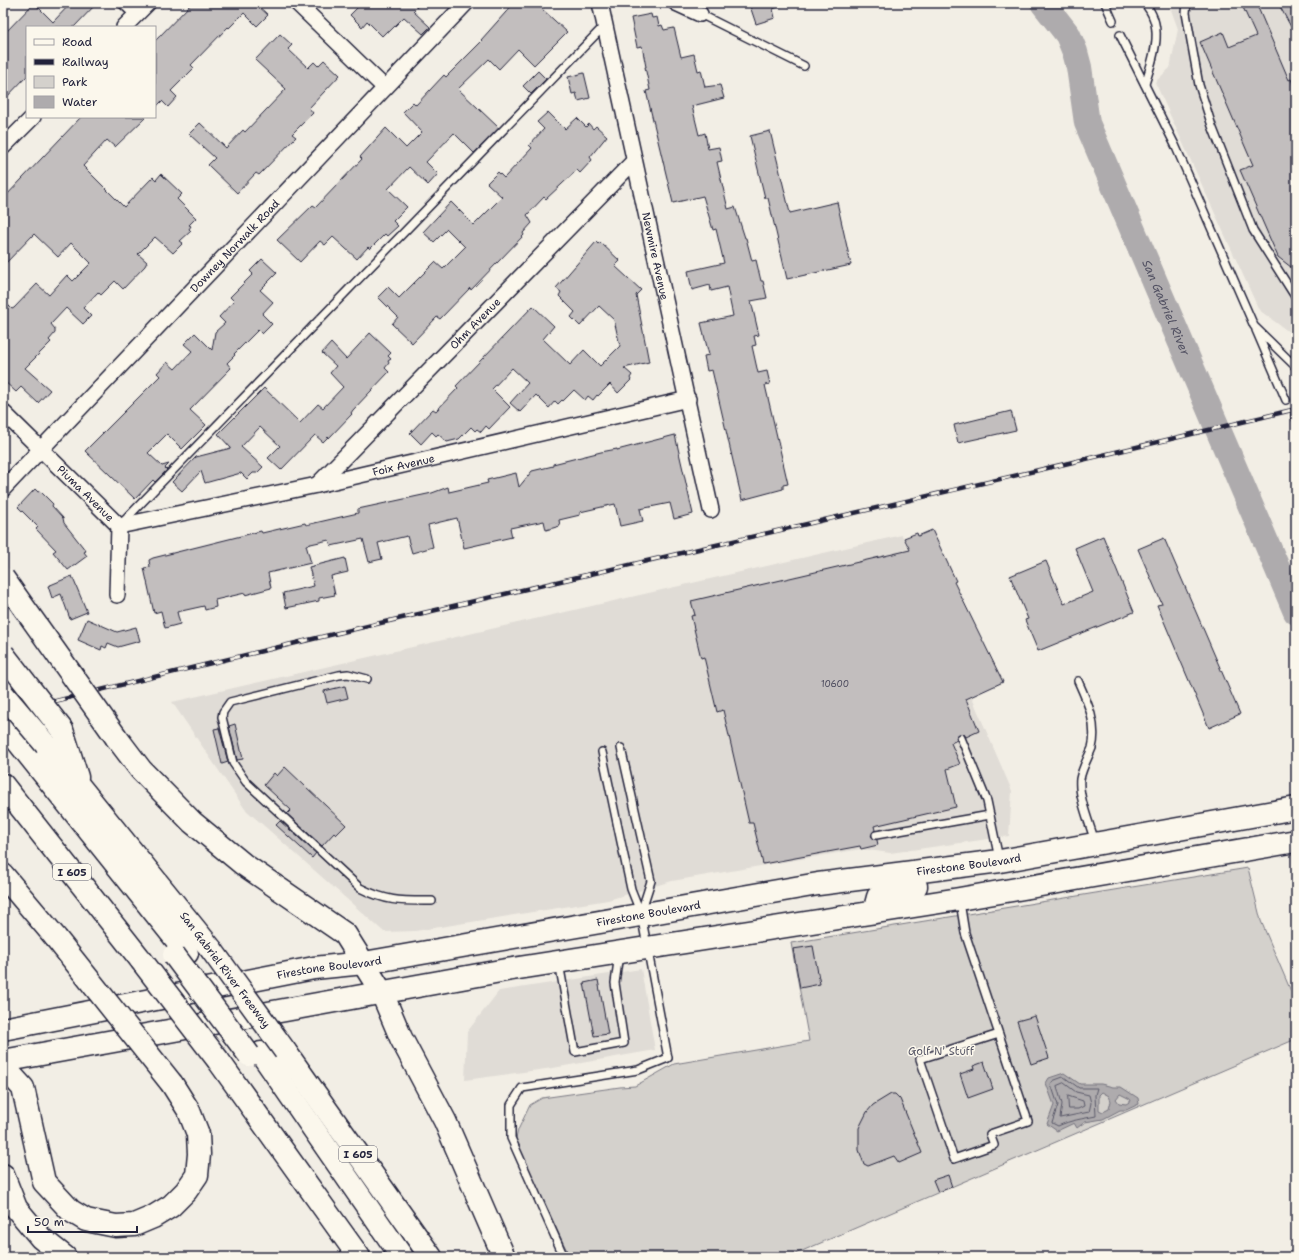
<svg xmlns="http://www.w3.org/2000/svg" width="1299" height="1260" font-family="'Shantell Sans',sans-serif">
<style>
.built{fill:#e0dcd6}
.green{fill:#d4d1cc;stroke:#7b7a84}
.water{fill:#aeabad;stroke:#76747f;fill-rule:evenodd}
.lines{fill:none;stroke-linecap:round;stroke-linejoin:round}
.shore{stroke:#5a5969;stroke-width:1}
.river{stroke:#aeabad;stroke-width:26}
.building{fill:#c2bebe;stroke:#22223b}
.service-casing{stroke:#22223b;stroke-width:10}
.minor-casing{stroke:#22223b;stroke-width:18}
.primary-casing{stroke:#22223b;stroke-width:25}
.motorway-casing{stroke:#22223b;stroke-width:25}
.service{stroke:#fbf7ec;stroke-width:7}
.minor{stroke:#fbf7ec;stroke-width:15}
.primary{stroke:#fbf7ec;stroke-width:22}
.motorway{stroke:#fbf7ec;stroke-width:22}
.rail-casing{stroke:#22223b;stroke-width:4.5}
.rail{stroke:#fbf7ec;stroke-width:3;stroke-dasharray:9;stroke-linecap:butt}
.motorway-bridge-casing{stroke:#22223b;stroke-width:25;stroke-linecap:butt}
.motorway-bridge{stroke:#fbf7ec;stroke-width:22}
.labels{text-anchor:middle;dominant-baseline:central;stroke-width:3;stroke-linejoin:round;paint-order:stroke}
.number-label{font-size:9px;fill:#4a495c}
.shield{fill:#fbf7ec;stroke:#636270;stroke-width:1}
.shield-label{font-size:10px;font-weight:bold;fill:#22223b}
.street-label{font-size:11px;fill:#22223b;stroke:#fbf7ec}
.park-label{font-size:11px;fill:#575766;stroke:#fbf7ec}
.water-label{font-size:12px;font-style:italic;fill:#535263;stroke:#fbf7ec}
</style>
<rect width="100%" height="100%" fill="#f2eee5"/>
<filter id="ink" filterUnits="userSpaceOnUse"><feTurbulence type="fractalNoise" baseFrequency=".025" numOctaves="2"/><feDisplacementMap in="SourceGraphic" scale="8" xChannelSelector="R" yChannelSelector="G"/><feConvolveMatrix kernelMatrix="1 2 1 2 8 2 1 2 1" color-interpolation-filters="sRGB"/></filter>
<g filter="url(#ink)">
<!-- built -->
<g class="built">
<polygon points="1165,3 1296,3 1296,337 1259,310 1155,82 1170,68 1178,29 1170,7"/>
<polygon points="902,535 1012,791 1009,836 890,853 861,849 672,881 608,900 415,931 384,932 245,809 172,702"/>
<polygon points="641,969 655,1050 553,1068 465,1080 467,1032 499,991"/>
</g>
<!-- green -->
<polygon class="green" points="1248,868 1261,921 1296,1003 1296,1039 788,1257 570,1257 517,1147 516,1139 518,1130 530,1105 542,1098 620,1087 635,1086 674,1064 809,1041 791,943"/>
<!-- water -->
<path class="water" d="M1064 1073 1080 1084H1101L1113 1087H1121L1138 1098 1139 1104 1126 1110H1120L1103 1119 1085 1122 1077 1128 1074 1123 1057 1131 1047 1124 1054 1105 1046 1083 1049 1078ZM1102 1092 1109 1096 1111 1101 1109 1109 1103 1112 1099 1110V1095ZM1120 1094 1130 1099 1131 1101 1126 1104 1119 1103 1116 1099Z"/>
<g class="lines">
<!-- shore -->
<g class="shore">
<path d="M1064 1077 1079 1088H1097L1095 1095 1096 1116C1082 1119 1071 1120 1058 1126L1052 1123 1058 1105 1051 1084 1053 1081Z"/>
<polygon points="1064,1083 1076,1092 1089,1095 1091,1103 1089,1112 1060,1118 1062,1104 1057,1086"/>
<polygon points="1068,1096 1083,1101 1084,1106 1078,1109 1069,1109"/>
</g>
<!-- river -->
<path class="river" id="s1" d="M1043 3 1068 35 1075 52 1079 67 1087 123 1296 612"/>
</g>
<!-- building -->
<g class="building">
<polygon points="34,3 53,22 71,3 97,3 74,27 27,27 27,76 3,101 3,35"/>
<polygon points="192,3 255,3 268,15 257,26 244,13 229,28 228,27 191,65 194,68 171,91 177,97 168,107 162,101 155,108 155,41"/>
<polygon points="362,3 421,3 413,11 430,27 423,34 404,17 389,32 387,31 382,36 367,21 362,27 350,15"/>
<polygon points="514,3 548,3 542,9 567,32 534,65 518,49 499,69 489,59 458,89 499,128 474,153 454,133 426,162 438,174 428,185 409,167 388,189 407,207 393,221 398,226 387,236 385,234 370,249 368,247 357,259 333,237 325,245 320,241 300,262 277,240 313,205 316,207 362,159 360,157 386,128 406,148 422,132 403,112 413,102 416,105 444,75 446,77 482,41 481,40"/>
<polygon points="749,3 783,3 784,5 773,9 775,18 756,24"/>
<polygon points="1241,3 1256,3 1289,80 1291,79 1296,91 1296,271 1278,257 1240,170 1253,165 1200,42 1223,32 1229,47 1256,36"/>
<polygon points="1278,3 1296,3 1296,36"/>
<polygon points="651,14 652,18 657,17 659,26 662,25 664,30 674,28 681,57 694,54 698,71 701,70 705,87 720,85 724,98 692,106 699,135 705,133 708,149 719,147 722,161 717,162 728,209 735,207 745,238 746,238 752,261 756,260 761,281 763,281 767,298 751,301 759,335 754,336 756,345 752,346 758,373 767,371 770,384 765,385 788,484 783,485 783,489 742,500 712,370 707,371 704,356 709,355 701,323 733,316 727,287 711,291 710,285 692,290 688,271 724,263 716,229 713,230 703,196 673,203 646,91 650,90 645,67 646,67 642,46 637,47 631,18"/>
<polygon points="280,34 292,45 288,49 308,68 314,62 318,66 324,60 340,75 309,108 313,113 292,134 296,137 259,175 256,173 237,193 208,165 215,158 189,134 200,123 226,148 243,130 245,132 286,89 255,60"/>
<polygon points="538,71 546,79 531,94 523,86"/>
<polygon points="584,73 590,98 578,101 576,93 572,94 568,77"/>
<polygon points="548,112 565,129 577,118 586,127 589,124 593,129 596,126 607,136 590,157 592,160 580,173 577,170 546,199 544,197 527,215 532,223 523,233 524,235 471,290 470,288 440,319 437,317 412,343 392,324 398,317 378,297 388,287 399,298 435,262 443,269 465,247 447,229 434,242 423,232 451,202 474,225 502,197 487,183 498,172 504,178 532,148 529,145 544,129 537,122"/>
<polygon points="81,117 146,117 115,147 107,140 83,166 124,207 153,177 156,180 161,174 182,194 177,199 196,218 189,225 191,226 189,229 191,231 180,241 183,243 173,253 155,237 138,254 147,262 145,266 123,289 115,281 101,295 98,292 83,308 91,316 83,324 66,308 51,324 55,329 55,333 49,340 51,342 25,368 50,390 38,403 21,387 16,392 3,380 3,300 12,309 14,308 37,284 49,295 67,275 73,281 91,263 71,243 58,257 34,234 3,266 3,199"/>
<polygon points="770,131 790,213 837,202 851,265 787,279 768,198 765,198 750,136"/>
<polygon points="596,242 598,244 600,242 620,261 615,266 641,290 636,295 649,362 624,368 632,375 630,378 631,380 618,393 610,384 598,396 597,395 593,400 588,396 585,400 574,390 563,401 562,400 558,404 555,401 549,408 536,395 520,412 510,403 528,383 512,368 492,389 510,407 489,429 486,426 481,432 477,429 475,431 471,427 459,439 447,442 438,434 436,436 432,432 421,444 410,433 433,409 436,411 458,388 456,386 533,306 554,326 543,339 570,365 584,350 600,366 620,346 614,320 599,306 580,326 571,317 575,312 559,296 561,292 556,288"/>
<polygon points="262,259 277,273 260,290 273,302 262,314 272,324 262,334 258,330 234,354 235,355 227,363 231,368 190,410 206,425 182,449 167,434 148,453 162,466 169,464 165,468 167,470 155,482 153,480 135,499 85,451 160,376 157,373 167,362 175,369 192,351 184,344 195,333 212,350 215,332 225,323 219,317 234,301 230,297 253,274 250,271"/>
<polygon points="370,333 391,353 388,356 391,359 388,361 389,363 385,368 389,372 353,410 351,413 352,414 329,438 328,437 323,442 315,435 281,470 268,458 280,446 260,427 241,447 263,467 257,473 253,473 247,479 241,473 205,483 201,471 182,491 172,482 196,457 231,448 218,434 264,388 300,423 318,404 323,408 343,387 330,373 336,366 322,353 331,343 346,359"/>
<polygon points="1011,411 1016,430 958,443 954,425"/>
<polygon points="675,435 693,514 674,519 670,503 640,509 643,521 620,526 615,504 580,512 580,515 559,520 560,526 546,530 544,521 510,528 512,537 464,548 457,518 428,525 433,547 412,553 407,536 378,543 382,559 369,562 363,539 331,546 329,540 306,545 311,563 268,573 271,588 245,595 245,593 215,600 216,607 205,610 204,606 177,612 180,624 165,628 161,611 154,613 144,568 150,567 149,560 153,558 261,531 262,533 305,523 306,525 358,513 358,509 432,493 448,487 449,492 488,483 487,480 516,473 519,487 532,471 553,466 553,464 601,452 617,449 617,450"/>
<polygon points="35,489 38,492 40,491 53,504 52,506 63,518 64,523 86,551 84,552 87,556 68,570 53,552 56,550 36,529 38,527 18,507"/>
<polygon points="932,530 956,581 954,582 1003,682 966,699 979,731 966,737 964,734 959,734 956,737 957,740 951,743 960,764 947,769 956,807 874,826 875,830 871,836 877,840 878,845 861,849 860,846 763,864 753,823 749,823 723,710 717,712 704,657 701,658 691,616 695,615 691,601 910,550 904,538 917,533 918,536"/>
<polygon points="1103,536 1134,612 1038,651 1025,620 1028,619 1010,576 1046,561 1064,604 1093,592 1075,548"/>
<polygon points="1164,538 1240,714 1209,728 1157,605 1162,604 1138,549"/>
<polygon points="345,558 348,572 331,576 335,595 319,598 319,601 286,608 283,593 314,586 309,567"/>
<polygon points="72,576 87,612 70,619 61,594 52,598 48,586"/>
<polygon points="87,619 117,632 136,627 140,641 118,647 108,643 106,648 102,646 101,650 78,640"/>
<polygon points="345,686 348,698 327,703 324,691"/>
<polygon points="235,724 243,759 237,760 229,726"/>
<polygon points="219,728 228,762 222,764 214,729"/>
<polygon points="285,767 346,825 336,835 334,833 322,846 287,814 291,810 264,785 274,773 277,776"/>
<polygon points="280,821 316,853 312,858 276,825"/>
<polygon points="813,946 820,984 800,988 793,949"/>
<polygon points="598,980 608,1034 594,1036 584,983"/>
<polygon points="1035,1016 1049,1058 1031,1064 1017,1021"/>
<polygon points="984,1062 993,1089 968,1098 960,1074 974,1069 973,1066"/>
<polygon points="891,1094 895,1094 900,1099 922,1153 899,1163 894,1156 868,1166 864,1164 859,1150 859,1128 867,1112 873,1105"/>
<polygon points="948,1175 952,1187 938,1192 933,1180"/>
</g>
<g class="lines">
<!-- service casing -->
<g class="service-casing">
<g id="service">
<polyline points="121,3 135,16"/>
<polyline points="1105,3 1113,21"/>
<path d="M1144 3C1166 26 1153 58 1145 84"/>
<polyline points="1187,3 1186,13 1199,85 1212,126 1253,230 1296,298"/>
<polyline points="700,14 804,66"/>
<polyline points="1120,35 1175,145 1254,326 1296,367"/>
<polyline points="1256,330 1286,400"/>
<polyline points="1295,415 1296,418"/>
<polyline points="122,523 605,25"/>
<path d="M367 679 348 674 339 675 230 702 223 712 222 717 233 763 246 782 360 888C388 902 401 901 432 901"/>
<path d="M1078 681C1087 701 1098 724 1092 748 1088 758 1082 768 1080 779 1078 797 1090 824 1095 842"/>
<polyline points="961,738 987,801 999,859"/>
<polyline points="621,748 651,881 641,912"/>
<polyline points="876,835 990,815"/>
<polyline points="960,902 965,933 1028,1121 990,1134 994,1145 954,1159 920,1059 999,1034"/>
<polyline points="559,963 575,1052 624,1043 615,983 619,954"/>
<polyline points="564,1257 511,1138 511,1105 522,1088 638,1070 668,1058 641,914 631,889 602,752"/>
</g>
</g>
<!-- minor casing -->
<g class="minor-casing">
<g id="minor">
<polyline points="297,3 385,88"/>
<path id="s2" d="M600 3 711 510"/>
<polyline points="676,3 700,14"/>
<polyline points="124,27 148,3"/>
<polyline points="3,147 33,117"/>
<path id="s3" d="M3 412 119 526 117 595"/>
<path id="s4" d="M317 485 634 161"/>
<path id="s5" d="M3 489 466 3"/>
<path id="s6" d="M119 526 317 485 688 399"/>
</g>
</g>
<!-- primary casing -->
<g class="primary-casing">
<g id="primary">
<polyline points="874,912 878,897 885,892 916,886"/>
<path id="s7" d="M3 1029 314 968 364 963 818 884 1000 861 1296 808"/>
<polyline points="3,1061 506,970 959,899 1296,841"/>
</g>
</g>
<!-- motorway casing -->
<g class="motorway-casing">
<g id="motorway">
<polyline points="3,723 187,953"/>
<polyline points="62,730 77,777"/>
<polyline points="116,737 141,770 192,822 243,864 345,934 382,993 401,1038 445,1121 504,1257"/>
<polyline points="46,745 211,949"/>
<polyline points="3,785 141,960"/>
<polyline points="3,875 56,938"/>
<polyline points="285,1051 431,1257"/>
<polyline points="261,1053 402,1257"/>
<polyline points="218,1060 359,1257"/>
<polyline points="3,1066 23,1088 44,1182 71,1211 86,1220 116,1226 134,1225 153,1217 171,1206 186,1191 197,1175 199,1154 198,1134 189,1111 172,1084"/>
<polyline points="3,1175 16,1208 41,1238 65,1257"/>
</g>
</g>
<!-- service -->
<use href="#service" class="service"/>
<!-- minor -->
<use href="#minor" class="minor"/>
<!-- primary -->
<use href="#primary" class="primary"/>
<!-- motorway -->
<use href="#motorway" class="motorway"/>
<!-- rail casing -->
<g class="rail-casing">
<path id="rail" d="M3 714C433 607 866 513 1296 409"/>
</g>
<!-- rail -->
<use href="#rail" class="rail"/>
<!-- motorway-bridge casing -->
<g class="motorway-bridge-casing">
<g id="motorway-bridge">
<polyline points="3,578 116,737"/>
<polyline points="3,654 62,730"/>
<polyline points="3,694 46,745"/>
<polyline points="56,938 172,1084"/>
<polyline points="211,949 285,1051"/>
<polyline points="174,955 249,1055"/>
<polyline points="141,960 218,1060"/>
</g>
</g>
<!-- motorway-bridge -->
<use href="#motorway-bridge" class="motorway-bridge"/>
</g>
</g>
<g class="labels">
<!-- number labels -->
<g class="number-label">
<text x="835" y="684">10600</text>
</g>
<!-- shield labels -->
<g class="shield">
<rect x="53" y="864" width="38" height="16" rx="3"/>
<rect x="339" y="1146" width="38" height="16" rx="3"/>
</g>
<g class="shield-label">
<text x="72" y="872">I 605</text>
<text x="358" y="1154">I 605</text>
</g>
<!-- street labels -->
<g class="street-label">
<text stroke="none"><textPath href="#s5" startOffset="336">Downey Norwalk Road</textPath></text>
<text stroke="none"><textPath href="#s2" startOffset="259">Newmire Avenue</textPath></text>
<text stroke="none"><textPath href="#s4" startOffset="226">Ohm Avenue</textPath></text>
<text stroke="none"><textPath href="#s6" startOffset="291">Foix Avenue</textPath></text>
<text stroke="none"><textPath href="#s3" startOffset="116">Piuma Avenue</textPath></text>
<text stroke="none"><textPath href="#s7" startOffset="980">Firestone Boulevard</textPath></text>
<text stroke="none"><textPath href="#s7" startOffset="656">Firestone Boulevard</textPath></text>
<text stroke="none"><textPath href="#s7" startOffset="332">Firestone Boulevard</textPath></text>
<text transform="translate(225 970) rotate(53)">San Gabriel River Freeway</text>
</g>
<!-- park labels -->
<g class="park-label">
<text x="941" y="1051">Golf N' Stuff</text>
</g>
<!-- water labels -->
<g class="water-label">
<text stroke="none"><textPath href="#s1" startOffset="332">San Gabriel River</textPath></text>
</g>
</g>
<!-- margin -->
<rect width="1299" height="1260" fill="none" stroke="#fbf7ec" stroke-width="16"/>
<rect x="8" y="8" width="1283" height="1244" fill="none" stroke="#22223b" stroke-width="1.5" filter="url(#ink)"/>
<!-- legend -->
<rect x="26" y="26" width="130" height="92" fill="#fbf7ec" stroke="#a4a2a5"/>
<rect x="34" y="39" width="20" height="6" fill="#fbf7ec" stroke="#a4a2a5"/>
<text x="62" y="46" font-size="12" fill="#22223b">Road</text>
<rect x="34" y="59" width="20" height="6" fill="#22223b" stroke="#a4a2a5"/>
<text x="62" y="66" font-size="12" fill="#22223b">Railway</text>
<rect x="34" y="76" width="20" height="12" fill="#d4d1cc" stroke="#a4a2a5"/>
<text x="62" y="86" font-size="12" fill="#22223b">Park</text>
<rect x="34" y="96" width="20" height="12" fill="#aeabad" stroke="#a4a2a5"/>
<text x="62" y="106" font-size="12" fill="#22223b">Water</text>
<!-- scale -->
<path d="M28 1226v6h109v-6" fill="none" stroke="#22223b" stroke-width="2"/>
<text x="34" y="1226" font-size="12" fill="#22223b" stroke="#fbf7ec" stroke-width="3" paint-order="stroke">50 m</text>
</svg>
